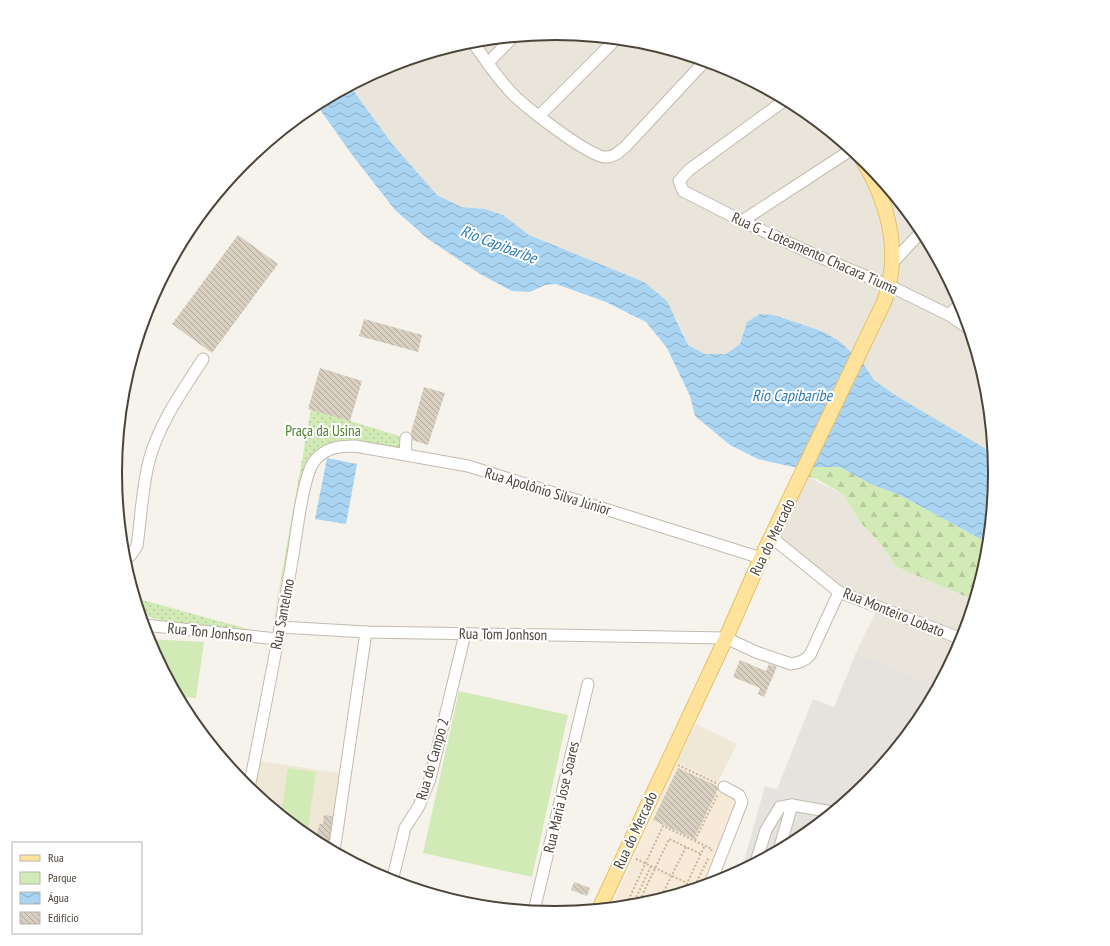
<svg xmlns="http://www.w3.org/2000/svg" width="1110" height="946" font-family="'PT Sans Narrow',sans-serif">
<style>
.residential{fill:#eae5da}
.commercial{fill:#f7ead8}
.industrial{fill:#e6e2dd}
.education{fill:#efe8d6}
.green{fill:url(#green-dots)}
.forest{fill:url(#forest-firs)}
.pitch{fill:#d2eab5}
.parking{fill:#e5e3e0}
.water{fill:url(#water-waves)}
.building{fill:url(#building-back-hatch)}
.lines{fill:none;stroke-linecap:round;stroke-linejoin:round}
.minor-casing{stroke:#c2bbae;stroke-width:13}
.major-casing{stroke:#e6c16a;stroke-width:16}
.path{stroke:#c4b79f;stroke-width:2;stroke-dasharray:2 2;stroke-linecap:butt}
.minor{stroke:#fff;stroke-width:11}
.major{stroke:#ffe39c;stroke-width:14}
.labels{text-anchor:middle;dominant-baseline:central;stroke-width:4;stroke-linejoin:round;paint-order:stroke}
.street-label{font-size:15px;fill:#4b4439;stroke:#fff}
.park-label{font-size:15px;fill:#4a7f2a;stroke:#fff}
.water-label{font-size:16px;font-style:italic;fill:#2e7ab2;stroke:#fff}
.rim{fill:none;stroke:#4b4439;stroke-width:2}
</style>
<defs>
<pattern id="green-dots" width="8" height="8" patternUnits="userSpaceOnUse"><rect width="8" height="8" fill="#d2eab5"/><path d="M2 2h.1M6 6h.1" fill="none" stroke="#b6ca9c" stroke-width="1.8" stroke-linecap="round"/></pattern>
<pattern id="forest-firs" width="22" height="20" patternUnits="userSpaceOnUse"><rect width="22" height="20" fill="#d2eab5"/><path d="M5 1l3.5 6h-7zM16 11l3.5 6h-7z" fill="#b6ca9c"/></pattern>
<pattern id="water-waves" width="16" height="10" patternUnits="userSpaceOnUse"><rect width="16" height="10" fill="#a9d4f2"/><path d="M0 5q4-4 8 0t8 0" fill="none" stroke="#8caec5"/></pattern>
<pattern id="building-back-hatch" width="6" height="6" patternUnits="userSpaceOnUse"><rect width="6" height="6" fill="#d8cfc1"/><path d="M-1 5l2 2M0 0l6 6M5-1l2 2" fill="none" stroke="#b1aa9e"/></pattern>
</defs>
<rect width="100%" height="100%" fill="#f6f3ec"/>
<!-- residential -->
<g class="residential">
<polygon points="555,33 641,42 724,67 800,107 866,162 921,229 962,305 987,387 993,453 895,395 874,380 863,363 824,332 801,325 747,322 740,344 726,354 705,354 688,345 678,321 644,282 529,235 502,215 485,209 461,207 437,195 393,145 350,86 387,66 469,41"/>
<polygon points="808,477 844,495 860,522 879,542 897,567 974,600 961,642 938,686 856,653 880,603 836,584 777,535"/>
</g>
<!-- commercial -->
<polygon class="commercial" points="677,762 746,796 707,885 641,905 611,908"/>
<!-- industrial -->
<polygon class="industrial" points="856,653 938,686 921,718 866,784 841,805 777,789 813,699 834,707"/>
<!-- education -->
<g class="education">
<polygon points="696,724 737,744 718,782 677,762"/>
<polygon points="260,761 345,774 333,851 310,839 255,793"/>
</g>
<!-- green -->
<g class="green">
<polygon points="311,409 406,438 399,447 391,449 328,444 317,450 305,466 273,623"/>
<polygon points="135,598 259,632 172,624 140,614"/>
</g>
<!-- forest -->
<polygon class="forest" points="823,465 840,467 873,485 900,495 988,543 986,559 974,600 897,567 879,542 860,522 844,495 817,479 808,477 811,467"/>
<!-- pitch -->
<g class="pitch">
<polygon points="148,639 204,642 196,698 178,696"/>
<polygon points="459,691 568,715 532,877 423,853"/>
<polygon points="288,768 316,772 308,828 295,826 281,815"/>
</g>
<!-- parking -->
<polygon class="parking" points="765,786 841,805 799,839 754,863 744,861"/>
<!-- water -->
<g class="water">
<polygon points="350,86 393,145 437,195 461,207 485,209 503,215 529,235 644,282 667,301 688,345 705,354 726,354 740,344 747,322 760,314 774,315 824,332 839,341 863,363 874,380 895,395 993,453 995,473 988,543 900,495 873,485 840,467 793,467 758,459 730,445 695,416 690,396 667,348 646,322 606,302 556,284 545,285 530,292 512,291 480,274 428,239 395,210 353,156 316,104"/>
<polygon points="327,458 357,464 346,524 315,519"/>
</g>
<!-- building -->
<g class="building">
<polygon points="238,235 278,264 212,353 172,324"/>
<polygon points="364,319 422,335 418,352 359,336"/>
<polygon points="320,368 362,381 350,421 308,409"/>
<polygon points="424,387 445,393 428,445 409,439"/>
<polygon points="740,660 766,671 769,664 777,667 764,697 758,694 760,688 733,677"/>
<polygon points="678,768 719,787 694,839 653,820"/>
<polygon points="324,815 338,817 333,851 316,842 319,824 323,824"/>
<polygon points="574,882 590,888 587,896 571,890"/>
</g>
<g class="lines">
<!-- minor casing -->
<g class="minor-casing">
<g id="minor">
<path d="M472 41C484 58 495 75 509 90 521 104 590 158 606 157 614 157 619 152 625 147L705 61"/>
<polyline points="488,63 513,37"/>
<polyline points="785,100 689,170 679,181 683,191 742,221 817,256 890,286 949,315 968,328"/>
<polyline points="539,116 616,39"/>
<polyline points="742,221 851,150"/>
<polyline points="894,261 922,231"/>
<polyline points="949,315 961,303"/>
<polyline points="405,454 406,438"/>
<polyline points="771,537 839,592 962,639"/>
<path d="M124 560 131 555 137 546C141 518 142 488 149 461 159 423 182 392 203 359"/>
<polyline points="144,625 277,639"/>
<path d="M280 627 366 632 726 638 756 652 791 664C799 663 805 661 810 655L839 592"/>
<path d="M249 788C264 713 279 637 292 561 296 539 302 481 313 463 323 448 338 446 355 446L468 466 761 558"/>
<polyline points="779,850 792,805"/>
<polyline points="334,852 366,632"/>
<polyline points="756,862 766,830 780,807 792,805 832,812"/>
<polyline points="392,881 405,828 419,806 430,779 465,634"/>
<polyline points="710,884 742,802 739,795 724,787"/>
<polyline points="534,911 588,684"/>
</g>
</g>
<!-- major casing -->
<g class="major-casing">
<path id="major" d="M599 909 726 638 761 558 884 302C902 252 889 204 862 159"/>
</g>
<!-- path -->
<g class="path">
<polyline points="678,765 716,783"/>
<polyline points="695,840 718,794"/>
<polyline points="636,859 687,883"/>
<polyline points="693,889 709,857"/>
<polyline points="683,892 705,845"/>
<polyline points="660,899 686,847"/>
<polyline points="640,900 669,839 701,854"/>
<polyline points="646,903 636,898 651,866"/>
<polyline points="628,906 626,905 663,826 712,849 711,851"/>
</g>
<!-- minor -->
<use href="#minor" class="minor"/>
<!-- major -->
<use href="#major" class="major"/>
</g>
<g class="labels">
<!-- street labels -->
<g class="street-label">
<text transform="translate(815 253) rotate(24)">Rua G - Loteamento Chacara Tiuma</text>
<text transform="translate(548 491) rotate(17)">Rua Apolônio Silva Júnior</text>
<text transform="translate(772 537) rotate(-64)">Rua do Mercado</text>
<text transform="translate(894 612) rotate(22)">Rua Monteiro Lobato</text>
<text transform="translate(282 614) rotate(-79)">Rua Santelmo</text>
<text transform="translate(210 632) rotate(6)">Rua Ton Jonhson</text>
<text transform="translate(503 634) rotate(1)">Rua Tom Jonhson</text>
<text transform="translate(432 759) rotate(-74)">Rua do Campo 2</text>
<text transform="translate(561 797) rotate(-77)">Rua Maria Jose Soares</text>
<text transform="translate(635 830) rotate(-65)">Rua do Mercado</text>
</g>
<!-- park labels -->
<g class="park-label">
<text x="323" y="430">Praça da Usina</text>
</g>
<!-- water labels -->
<g class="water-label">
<text transform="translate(499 244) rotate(21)">Rio Capibaribe</text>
<text x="792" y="395">Rio Capibaribe</text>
</g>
</g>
<!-- crop -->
<path d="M0 0H1110V946H0ZM122 473a433 433 0 1 1 866 0a433 433 0 1 1-866 0Z" fill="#fff" fill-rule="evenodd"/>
<path class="rim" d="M122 473a433 433 0 1 1 866 0a433 433 0 1 1-866 0Z"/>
<!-- legend -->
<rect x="12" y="842" width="130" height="92" fill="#ffffff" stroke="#b7b4b0"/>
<rect x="20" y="855" width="20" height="6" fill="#ffe39c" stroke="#b7b4b0"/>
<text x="48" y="862" font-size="12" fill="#4b4439">Rua</text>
<rect x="20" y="872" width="20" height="12" fill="#d2eab5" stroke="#b7b4b0"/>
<text x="48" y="882" font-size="12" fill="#4b4439">Parque</text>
<rect x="20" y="892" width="20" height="12" fill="url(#water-waves)" stroke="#b7b4b0"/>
<text x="48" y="902" font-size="12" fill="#4b4439">Água</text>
<rect x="20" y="912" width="20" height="12" fill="url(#building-back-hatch)" stroke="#b7b4b0"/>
<text x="48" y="922" font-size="12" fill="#4b4439">Edifício</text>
</svg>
